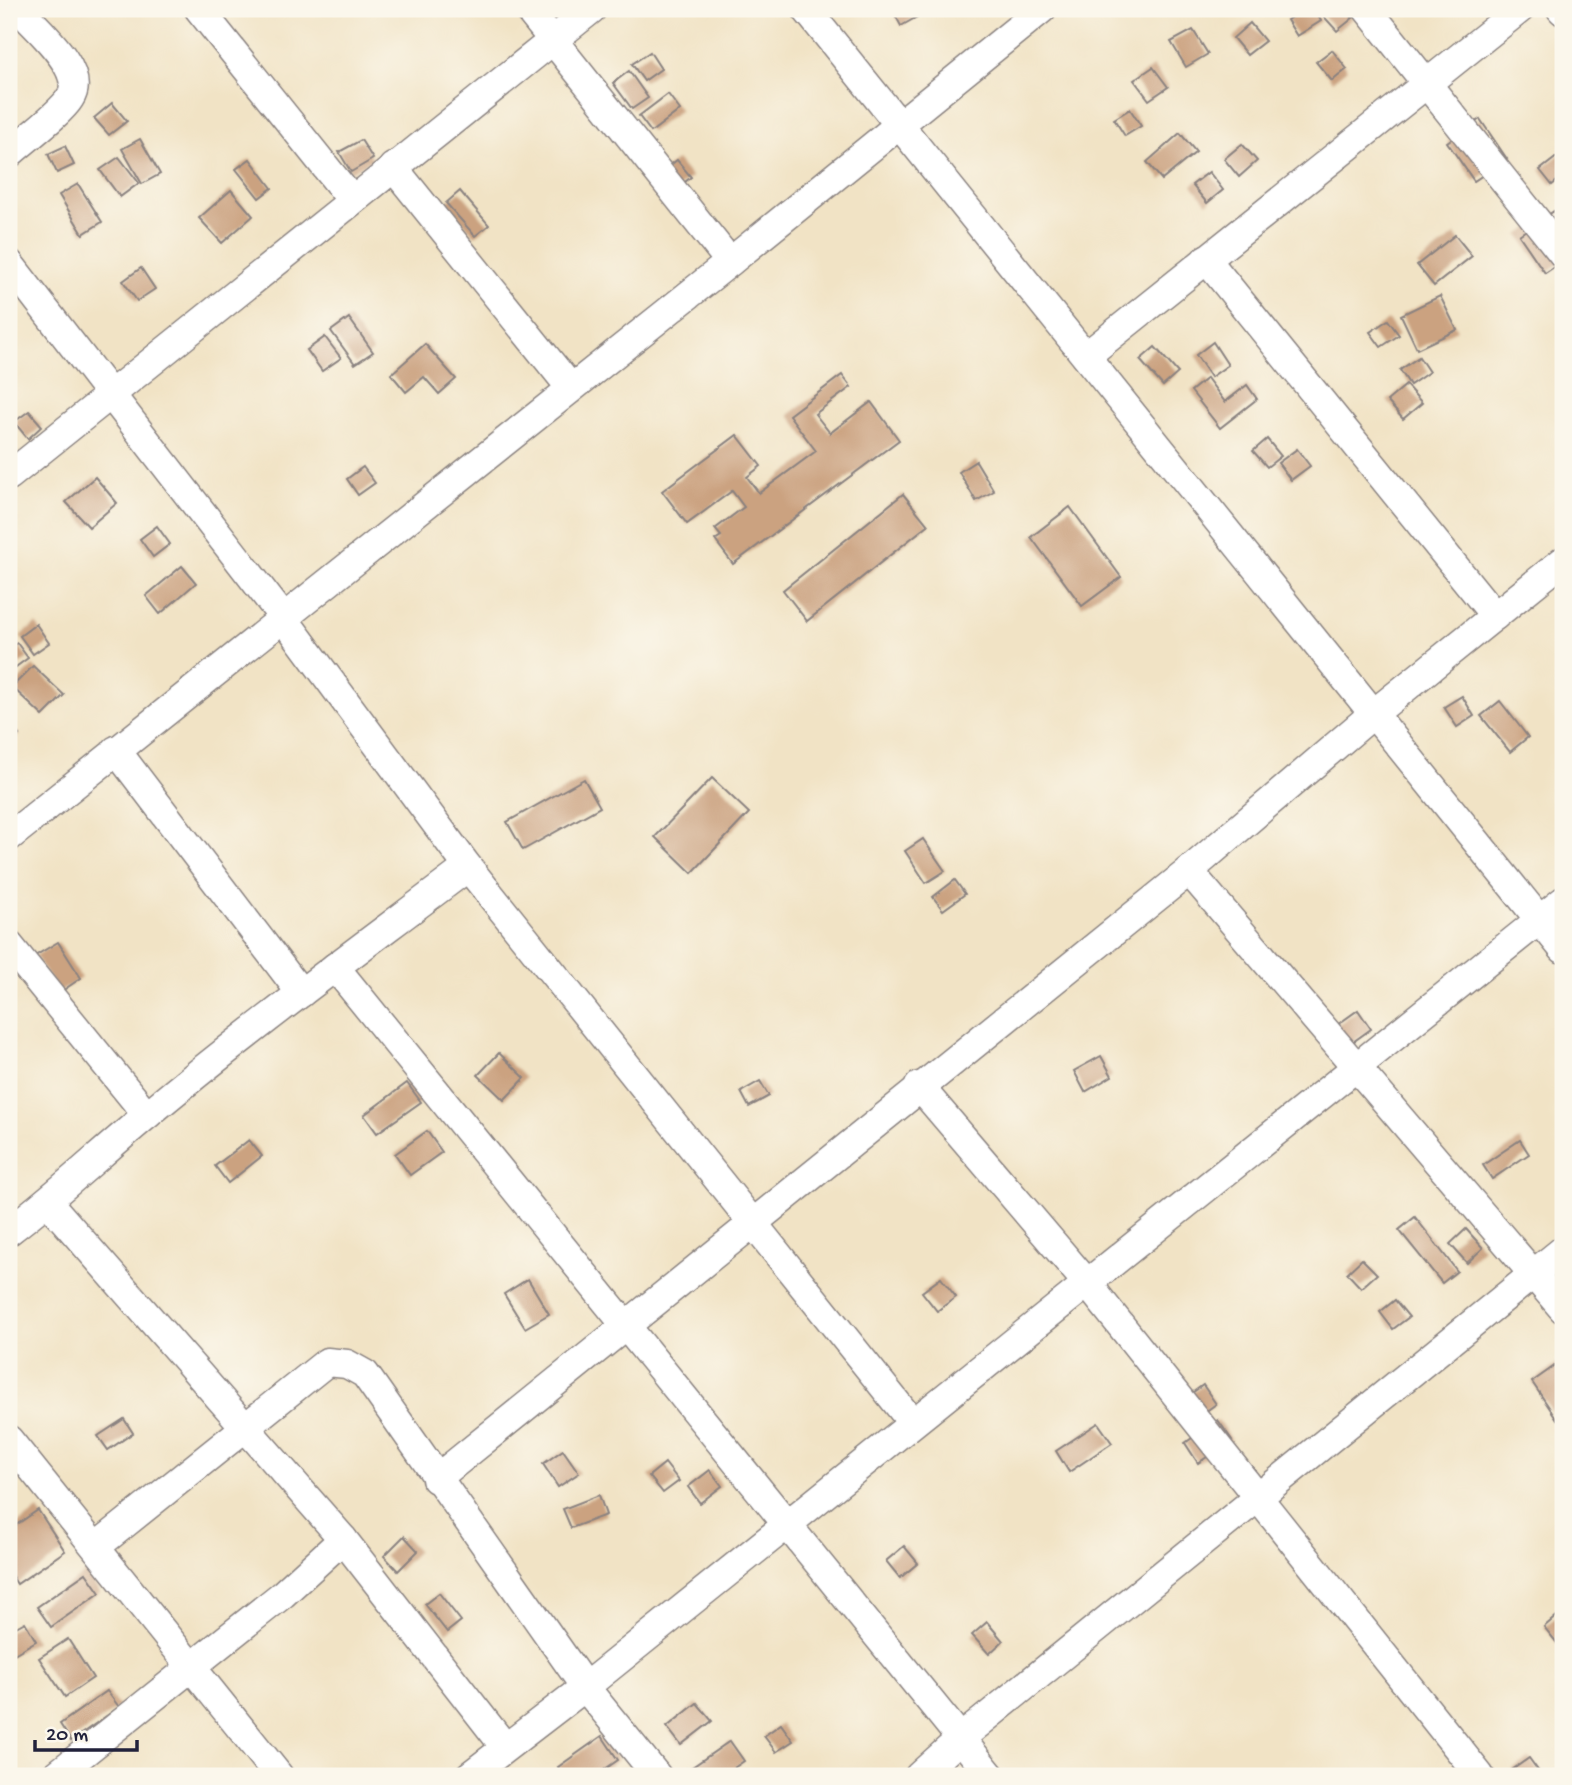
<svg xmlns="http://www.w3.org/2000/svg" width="1572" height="1785" font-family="'Gochi Hand',sans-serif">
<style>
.building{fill:#cba280}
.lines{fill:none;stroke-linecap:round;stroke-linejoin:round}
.minor-casing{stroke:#8a8280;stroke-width:31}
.minor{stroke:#fff;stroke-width:28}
</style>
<rect width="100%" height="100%" fill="#fbf7ec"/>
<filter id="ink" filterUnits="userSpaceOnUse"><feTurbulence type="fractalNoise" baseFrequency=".0143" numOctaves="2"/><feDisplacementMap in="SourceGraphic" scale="14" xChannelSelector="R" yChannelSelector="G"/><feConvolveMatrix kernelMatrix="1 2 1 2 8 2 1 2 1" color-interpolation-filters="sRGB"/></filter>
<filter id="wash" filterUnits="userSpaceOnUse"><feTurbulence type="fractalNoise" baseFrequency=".00686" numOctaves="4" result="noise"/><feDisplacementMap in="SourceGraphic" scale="28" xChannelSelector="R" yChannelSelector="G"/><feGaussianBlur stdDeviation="1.57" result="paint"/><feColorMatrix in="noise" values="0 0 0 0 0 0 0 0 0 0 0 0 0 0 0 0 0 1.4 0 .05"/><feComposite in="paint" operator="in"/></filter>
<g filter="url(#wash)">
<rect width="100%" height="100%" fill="#f1e3c5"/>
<g id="blocks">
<!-- building -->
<g class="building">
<polygon points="892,9 912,9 917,17 901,26"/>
<polygon points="1304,9 1314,9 1321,21 1297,36 1287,20"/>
<polygon points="1317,9 1344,9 1353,18 1337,31"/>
<polygon points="1250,23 1265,41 1247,55 1233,38"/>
<polygon points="1193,30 1208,54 1186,67 1171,42"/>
<polygon points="1332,50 1347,69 1332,81 1316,62"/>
<polygon points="650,52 661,69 644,81 632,64"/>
<polygon points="1153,67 1168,87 1149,100 1134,80"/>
<polygon points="629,71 648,98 632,109 613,83"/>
<polygon points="668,94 680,110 651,132 639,116"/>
<polygon points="112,103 127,121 109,135 94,118"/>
<polygon points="1130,109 1141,126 1125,136 1114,119"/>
<polygon points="1480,119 1507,159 1474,181 1447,142"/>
<polygon points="1180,133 1196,152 1162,180 1147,162"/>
<polygon points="140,139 160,174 142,184 122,149"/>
<polygon points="361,140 373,159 351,172 339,152"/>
<polygon points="1242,144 1257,161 1239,177 1224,159"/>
<polygon points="65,146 74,165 57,173 48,154"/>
<polygon points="1563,152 1563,176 1552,185 1540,170"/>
<polygon points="119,157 139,183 120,197 100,170"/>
<polygon points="250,159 272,188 259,198 236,169"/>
<polygon points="677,160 691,177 674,191 659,174"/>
<polygon points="1209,172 1223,190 1207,203 1192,185"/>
<polygon points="78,184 102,222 83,234 59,195"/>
<polygon points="231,190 253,216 222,243 199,218"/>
<polygon points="460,191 489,225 475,236 446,203"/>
<polygon points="1554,211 1563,224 1563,230 1550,239 1563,261 1545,273 1519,235"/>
<polygon points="1455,235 1472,256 1434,286 1417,265"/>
<polygon points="141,268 155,289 137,301 123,281"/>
<polygon points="1440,296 1457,330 1417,349 1401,315"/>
<polygon points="349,318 373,352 355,364 331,331"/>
<polygon points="1388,320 1399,335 1381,347 1370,332"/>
<polygon points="325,337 341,358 322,371 307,350"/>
<polygon points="1213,342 1228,365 1211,377 1196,355"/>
<polygon points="425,344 456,379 439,394 424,377 406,392 391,374"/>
<polygon points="1155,347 1178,373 1163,386 1140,360"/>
<polygon points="1419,357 1429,372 1410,385 1400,370"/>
<polygon points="842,375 851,387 815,414 830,433 871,402 899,440 733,564 715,540 721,536 715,529 744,507 732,491 687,524 662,491 737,435 761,466 747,477 759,493 816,451 789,415"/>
<polygon points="1207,378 1225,402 1247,385 1257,399 1220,428 1191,391"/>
<polygon points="1406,385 1422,403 1403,419 1387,401"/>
<polygon points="29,411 42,426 28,439 14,422"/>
<polygon points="1267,439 1281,456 1267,467 1253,451"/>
<polygon points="1297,449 1310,466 1291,480 1278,463"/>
<polygon points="976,461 994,491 976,501 959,472"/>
<polygon points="363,467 375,483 358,495 347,479"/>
<polygon points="95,477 117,503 89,527 66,502"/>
<polygon points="903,494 928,525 807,621 783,590"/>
<polygon points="1070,507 1121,577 1082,606 1031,537"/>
<polygon points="157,526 170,544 153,557 140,539"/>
<polygon points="182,566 196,583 160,614 146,596"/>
<polygon points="36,624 49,643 33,654 20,636"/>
<polygon points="17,643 28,658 9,672 9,648"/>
<polygon points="33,666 64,695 43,716 12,687"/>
<polygon points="1462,696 1474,716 1457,727 1444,707"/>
<polygon points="1500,701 1528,737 1510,752 1481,716"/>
<polygon points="9,723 19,735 9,745"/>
<polygon points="712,778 749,813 692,873 655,837"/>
<polygon points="584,779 600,807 523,850 507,822"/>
<polygon points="923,839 945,871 926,883 905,851"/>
<polygon points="955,880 965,894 943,910 933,897"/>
<polygon points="58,942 81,978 59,993 35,956"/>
<polygon points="1358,1010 1371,1029 1350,1044 1337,1025"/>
<polygon points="499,1053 525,1078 504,1100 478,1075"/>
<polygon points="1101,1056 1112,1076 1085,1092 1074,1071"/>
<polygon points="760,1081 769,1096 749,1107 741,1092"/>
<polygon points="407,1083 421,1102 377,1133 364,1115"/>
<polygon points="427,1131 442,1152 410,1175 395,1154"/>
<polygon points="249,1140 262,1156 228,1183 215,1166"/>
<polygon points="1520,1140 1529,1154 1492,1179 1483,1165"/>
<polygon points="1415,1217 1457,1271 1442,1283 1399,1230"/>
<polygon points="1466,1229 1483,1248 1467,1263 1450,1244"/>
<polygon points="1362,1259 1377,1274 1361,1288 1347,1273"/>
<polygon points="941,1278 956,1297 937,1311 922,1292"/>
<polygon points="528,1279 549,1314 525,1328 504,1294"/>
<polygon points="1395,1300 1409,1317 1393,1329 1380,1312"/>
<polygon points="1563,1360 1563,1414 1557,1419 1532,1382"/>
<polygon points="1203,1385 1216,1404 1198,1417 1185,1398"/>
<polygon points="124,1419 133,1433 108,1450 98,1436"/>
<polygon points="1218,1420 1232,1440 1198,1463 1185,1443"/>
<polygon points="1098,1423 1112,1443 1069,1472 1056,1451"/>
<polygon points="563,1450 579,1473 558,1487 543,1464"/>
<polygon points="665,1463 679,1481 663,1493 649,1476"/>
<polygon points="710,1470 722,1486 700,1503 688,1487"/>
<polygon points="599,1495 606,1515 571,1528 563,1509"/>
<polygon points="38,1510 65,1551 17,1584 9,1572 9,1530"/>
<polygon points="404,1536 418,1551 398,1571 384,1556"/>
<polygon points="904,1546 918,1563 900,1578 886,1561"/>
<polygon points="86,1573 100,1593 51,1627 37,1607"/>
<polygon points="439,1593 461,1621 447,1632 425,1604"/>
<polygon points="1558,1615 1563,1622 1563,1638 1557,1643 1544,1627"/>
<polygon points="25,1622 36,1641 9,1657 9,1631"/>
<polygon points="987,1622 1003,1641 989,1654 972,1635"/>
<polygon points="68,1639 93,1678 65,1697 39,1658"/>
<polygon points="107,1691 119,1707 71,1741 60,1724"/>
<polygon points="697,1703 712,1721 681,1745 667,1727"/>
<polygon points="781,1724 793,1741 776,1752 764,1736"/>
<polygon points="602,1736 618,1760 595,1776 564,1776 558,1767"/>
<polygon points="730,1741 744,1761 722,1776 693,1776 688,1770"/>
<polygon points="1529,1758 1542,1776 1517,1776 1512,1770"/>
</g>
</g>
</g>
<g filter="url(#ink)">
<use href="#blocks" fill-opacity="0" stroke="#8a8280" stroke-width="2"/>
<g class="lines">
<!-- minor casing -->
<g class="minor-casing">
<g id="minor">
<polyline points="199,9 352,200"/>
<polyline points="528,9 730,262"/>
<polyline points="806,9 1563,949"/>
<polyline points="1367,9 1563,254"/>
<polyline points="1561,9 1563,11"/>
<path d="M9 154C23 141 61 113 70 98 88 71 36 28 19 9"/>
<polyline points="393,167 570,387"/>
<polyline points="1206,259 1495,616"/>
<polyline points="9,263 282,616 468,867 912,1422"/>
<polyline points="1086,356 1520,9"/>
<polyline points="9,476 592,9"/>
<polyline points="116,750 301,993"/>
<polyline points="9,837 730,262 1042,9"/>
<polyline points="1189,871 1563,1309"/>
<polyline points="9,945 147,1115"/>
<polyline points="335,967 991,1776"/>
<polyline points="919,1086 1087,1283 1480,1776"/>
<polyline points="48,1202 343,1539 505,1747"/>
<path d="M9 1231C57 1195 101 1153 147 1115 251 1028 360 949 468 867"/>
<polyline points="9,1440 279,1776"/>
<polyline points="436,1479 1189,871 1373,714 1563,561"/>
<polyline points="97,1546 327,1362 347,1364 365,1374 585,1687 657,1776"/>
<polyline points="55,1776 283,1594 343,1539"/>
<polyline points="469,1776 585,1687 1563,901"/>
<polyline points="919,1776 961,1738 1563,1250"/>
</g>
</g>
<!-- minor -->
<use href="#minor" class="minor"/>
</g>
</g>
<!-- margin -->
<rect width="1572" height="1785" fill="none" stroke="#fbf7ec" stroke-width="35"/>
<!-- scale -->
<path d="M35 1740v10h102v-10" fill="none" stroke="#22223b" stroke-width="3.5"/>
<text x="46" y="1740" font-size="21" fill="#22223b" stroke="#fbf7ec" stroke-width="5" paint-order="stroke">20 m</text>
</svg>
